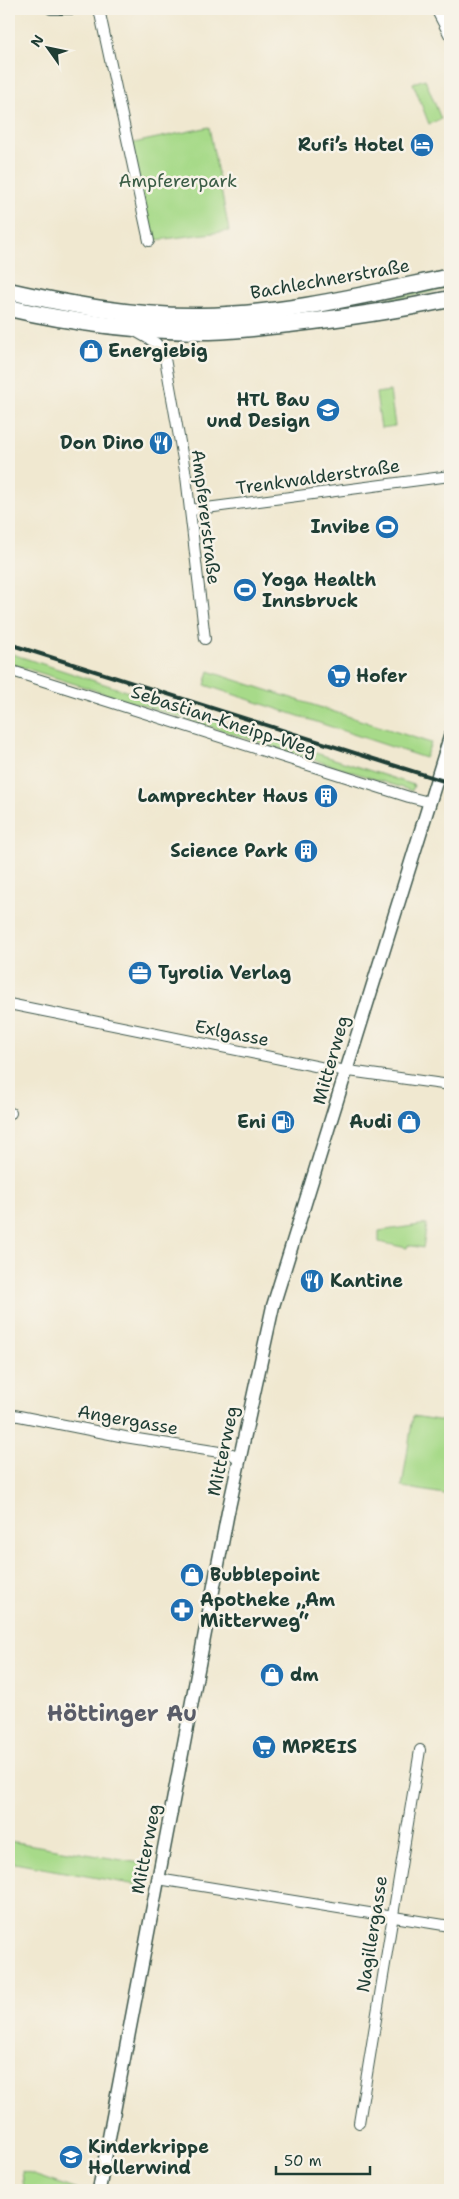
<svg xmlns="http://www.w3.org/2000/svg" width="459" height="2199" font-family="'Shantell Sans',sans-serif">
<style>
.green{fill:#a7da89;stroke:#638c5e}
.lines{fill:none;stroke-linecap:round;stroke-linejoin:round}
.minor-casing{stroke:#3e574b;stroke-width:12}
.tertiary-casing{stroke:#3e574b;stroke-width:15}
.primary-casing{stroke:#3e574b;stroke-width:19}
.minor{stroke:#fff;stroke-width:10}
.tertiary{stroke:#fff;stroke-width:12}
.primary{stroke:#fff;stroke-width:16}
.rail{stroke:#1f3d34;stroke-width:4}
.labels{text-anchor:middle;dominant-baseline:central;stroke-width:5;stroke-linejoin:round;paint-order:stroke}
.poi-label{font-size:18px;font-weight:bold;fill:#1f3d34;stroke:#f7f3e8;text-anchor:start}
.park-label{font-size:18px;fill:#3a5c45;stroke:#f7f3e8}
.street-label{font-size:18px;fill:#1f3d34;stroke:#f7f3e8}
.district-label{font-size:22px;font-weight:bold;fill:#595c68;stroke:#f7f3e8}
</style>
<rect width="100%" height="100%" fill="#f7f3e8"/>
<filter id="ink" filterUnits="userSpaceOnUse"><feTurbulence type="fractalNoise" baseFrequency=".02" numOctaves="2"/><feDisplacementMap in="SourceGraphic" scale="10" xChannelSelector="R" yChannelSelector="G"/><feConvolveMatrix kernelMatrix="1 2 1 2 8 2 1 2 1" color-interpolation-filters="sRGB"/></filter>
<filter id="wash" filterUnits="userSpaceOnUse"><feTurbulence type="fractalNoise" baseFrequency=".0096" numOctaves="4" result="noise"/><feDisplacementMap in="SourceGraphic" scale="20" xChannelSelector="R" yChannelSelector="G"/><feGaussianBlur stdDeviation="1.12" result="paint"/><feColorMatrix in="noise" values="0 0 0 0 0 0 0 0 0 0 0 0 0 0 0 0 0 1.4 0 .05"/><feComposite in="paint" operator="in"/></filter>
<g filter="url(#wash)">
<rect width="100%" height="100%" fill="#f0e8d0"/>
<!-- green -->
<g class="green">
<polygon points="425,79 441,119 429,124 413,83"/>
<polygon points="209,127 229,231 149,241 129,144"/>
<path d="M450 285V288C370 306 286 325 204 325 137 325 74 314 9 301V298C75 312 140 324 207 322 289 320 371 302 450 285Z"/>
<polygon points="390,391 395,426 381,428 376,393"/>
<polygon points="9,653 414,785 412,791 9,663"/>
<polygon points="209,671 220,675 431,743 425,758 205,685"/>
<polygon points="427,1224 423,1248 408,1245 407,1248 379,1242 379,1231"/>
<polygon points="413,1416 450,1422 450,1495 402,1487"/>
<polygon points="9,1841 152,1865 148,1882 142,1886 9,1862"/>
<polygon points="22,2171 77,2190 24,2190"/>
</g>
</g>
<g filter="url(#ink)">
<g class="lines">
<!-- minor casing -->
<g class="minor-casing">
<g id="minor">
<polyline points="51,9 83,9"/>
<polyline points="99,9 149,241"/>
<polyline points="436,9 450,36"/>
<polyline points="133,330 156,343 164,353 186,476 205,639"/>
<polyline points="191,510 450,476"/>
<polyline points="9,670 409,797 429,802"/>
<polyline points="9,1004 320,1067 450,1085"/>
<polyline points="9,1113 11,1113"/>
<polyline points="9,1414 125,1437 232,1454 240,1460"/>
<polyline points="158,1879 450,1926"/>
<polyline points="359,2123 420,1750"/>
</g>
</g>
<!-- tertiary casing -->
<g class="tertiary-casing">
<polyline id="tertiary" points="99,2190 228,1512 273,1306 450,737"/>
</g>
<!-- primary casing -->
<g class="primary-casing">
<g id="primary">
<path d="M9 291C71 305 135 317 200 316 285 315 368 294 450 277"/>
<path d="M9 308C73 323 139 331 205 331 233 331 261 327 289 324 343 318 397 310 450 299"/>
</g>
</g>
<!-- minor -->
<use href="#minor" class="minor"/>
<!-- tertiary -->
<use href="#tertiary" class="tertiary"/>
<!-- primary -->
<use href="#primary" class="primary"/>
<!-- rail -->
<polyline class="rail" points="9,644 450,783"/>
</g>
</g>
<!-- icons -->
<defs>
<g id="hotel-disc" transform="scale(1.25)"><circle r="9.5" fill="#1f6fb2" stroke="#f7f3e8"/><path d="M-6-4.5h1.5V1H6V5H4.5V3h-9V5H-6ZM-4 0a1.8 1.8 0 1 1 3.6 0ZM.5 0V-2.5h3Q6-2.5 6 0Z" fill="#fff"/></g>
<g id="shop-disc" transform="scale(1.25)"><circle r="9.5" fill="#1f6fb2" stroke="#f7f3e8"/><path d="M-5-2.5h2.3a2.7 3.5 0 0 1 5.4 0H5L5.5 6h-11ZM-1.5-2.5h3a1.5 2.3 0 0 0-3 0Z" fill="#fff"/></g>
<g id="school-disc" transform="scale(1.25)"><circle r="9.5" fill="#1f6fb2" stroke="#f7f3e8"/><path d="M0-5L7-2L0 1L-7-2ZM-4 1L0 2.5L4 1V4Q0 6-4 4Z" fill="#fff"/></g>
<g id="restaurant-disc" transform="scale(1.25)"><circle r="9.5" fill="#1f6fb2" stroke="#f7f3e8"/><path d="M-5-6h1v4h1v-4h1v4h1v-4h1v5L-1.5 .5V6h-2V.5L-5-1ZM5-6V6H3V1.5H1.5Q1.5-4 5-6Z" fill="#fff"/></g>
<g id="stadium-disc" transform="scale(1.25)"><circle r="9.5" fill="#1f6fb2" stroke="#f7f3e8"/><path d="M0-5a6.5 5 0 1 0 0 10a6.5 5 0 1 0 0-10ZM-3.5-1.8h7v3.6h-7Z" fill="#fff"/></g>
<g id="supermarket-disc" transform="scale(1.25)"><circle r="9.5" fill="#1f6fb2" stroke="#f7f3e8"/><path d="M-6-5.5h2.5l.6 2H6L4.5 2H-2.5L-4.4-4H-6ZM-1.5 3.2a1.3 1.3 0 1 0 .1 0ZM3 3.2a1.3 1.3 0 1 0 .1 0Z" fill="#fff"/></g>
<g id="building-disc" transform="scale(1.25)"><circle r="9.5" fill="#1f6fb2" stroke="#f7f3e8"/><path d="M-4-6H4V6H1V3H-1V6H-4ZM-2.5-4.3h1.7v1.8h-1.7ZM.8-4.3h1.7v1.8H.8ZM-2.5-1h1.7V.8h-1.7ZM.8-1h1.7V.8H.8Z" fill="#fff"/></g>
<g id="office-disc" transform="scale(1.25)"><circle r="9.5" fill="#1f6fb2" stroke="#f7f3e8"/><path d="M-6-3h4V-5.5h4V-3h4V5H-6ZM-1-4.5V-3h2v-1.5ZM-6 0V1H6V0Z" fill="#fff"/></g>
<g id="fuel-disc" transform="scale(1.25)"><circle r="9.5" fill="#1f6fb2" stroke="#f7f3e8"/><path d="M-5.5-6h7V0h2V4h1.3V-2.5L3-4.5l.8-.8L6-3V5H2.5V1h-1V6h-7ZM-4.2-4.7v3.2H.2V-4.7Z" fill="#fff"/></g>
<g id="pharmacy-disc" transform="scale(1.25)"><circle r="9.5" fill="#1f6fb2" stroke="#f7f3e8"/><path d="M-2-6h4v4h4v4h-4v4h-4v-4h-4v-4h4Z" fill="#fff"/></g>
</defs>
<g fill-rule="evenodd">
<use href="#hotel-disc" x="422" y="145"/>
<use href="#shop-disc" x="91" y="351"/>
<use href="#school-disc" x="328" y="410"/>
<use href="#restaurant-disc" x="161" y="443"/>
<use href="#stadium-disc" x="387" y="527"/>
<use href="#stadium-disc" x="245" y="590"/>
<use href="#supermarket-disc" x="339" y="676"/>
<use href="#building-disc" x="326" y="796"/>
<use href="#building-disc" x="306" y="851"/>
<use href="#office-disc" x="140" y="973"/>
<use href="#fuel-disc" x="283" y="1122"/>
<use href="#shop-disc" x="409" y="1122"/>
<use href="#restaurant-disc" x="312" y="1281"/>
<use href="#shop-disc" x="192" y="1575"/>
<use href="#pharmacy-disc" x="182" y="1610"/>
<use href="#shop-disc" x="272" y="1675"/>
<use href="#supermarket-disc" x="264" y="1747"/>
<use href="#school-disc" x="71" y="2157"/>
</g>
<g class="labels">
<!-- poi labels -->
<g class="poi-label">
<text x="404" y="145" text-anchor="end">Rufi’s Hotel</text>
<text x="108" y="351">Energiebig</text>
<text x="310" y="400" text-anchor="end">HTL Bau<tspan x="310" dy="21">und Design</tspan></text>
<text x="144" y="443" text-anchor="end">Don Dino</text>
<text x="370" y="527" text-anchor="end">Invibe</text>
<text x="262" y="580">Yoga Health<tspan x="262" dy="21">Innsbruck</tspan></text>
<text x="356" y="676">Hofer</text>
<text x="308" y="796" text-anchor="end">Lamprechter Haus</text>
<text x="288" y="851" text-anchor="end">Science Park</text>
<text x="158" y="973">Tyrolia Verlag</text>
<text x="266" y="1122" text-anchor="end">Eni</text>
<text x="392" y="1122" text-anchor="end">Audi</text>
<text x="330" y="1281">Kantine</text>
<text x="210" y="1575">Bubblepoint</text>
<text x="200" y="1600">Apotheke „Am<tspan x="200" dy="21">Mitterweg“</tspan></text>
<text x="290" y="1675">dm</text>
<text x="282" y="1747">MPREIS</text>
<text x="88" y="2147">Kinderkrippe<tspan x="88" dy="21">Hollerwind</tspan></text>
</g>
<!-- park labels -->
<g class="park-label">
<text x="178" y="181">Ampfererpark</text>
</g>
<!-- street labels -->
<g class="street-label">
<text transform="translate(330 279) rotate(-10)">Bachlechnerstraße</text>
<text transform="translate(318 477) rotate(-8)">Trenkwalderstraße</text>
<text transform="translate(206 517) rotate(83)">Ampfererstraße</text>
<text transform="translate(224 721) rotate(18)">Sebastian-Kneipp-Weg</text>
<text transform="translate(232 1033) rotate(11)">Exlgasse</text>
<text transform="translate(331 1060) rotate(-74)">Mitterweg</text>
<text transform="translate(128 1420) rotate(10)">Angergasse</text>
<text transform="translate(223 1451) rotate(-78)">Mitterweg</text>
<text transform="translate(146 1849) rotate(-79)">Mitterweg</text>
<text transform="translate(372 1934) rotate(-81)">Nagillergasse</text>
</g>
<!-- district labels -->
<g class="district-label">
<text x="122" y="1713">Höttinger Au</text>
</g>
</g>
<!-- margin -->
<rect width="459" height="2199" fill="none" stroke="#f7f3e8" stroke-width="30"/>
<!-- north arrow -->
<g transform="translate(48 48) rotate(303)" stroke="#f7f3e8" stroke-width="4" paint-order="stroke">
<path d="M0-4L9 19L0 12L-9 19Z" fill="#1f3d34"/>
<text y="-8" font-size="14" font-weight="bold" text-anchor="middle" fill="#1f3d34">N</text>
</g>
<!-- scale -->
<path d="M276 2166v8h94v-8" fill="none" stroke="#1f3d34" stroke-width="2.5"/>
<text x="284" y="2166" font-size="15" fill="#1f3d34" stroke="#f7f3e8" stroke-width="4" paint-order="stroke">50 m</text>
</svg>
